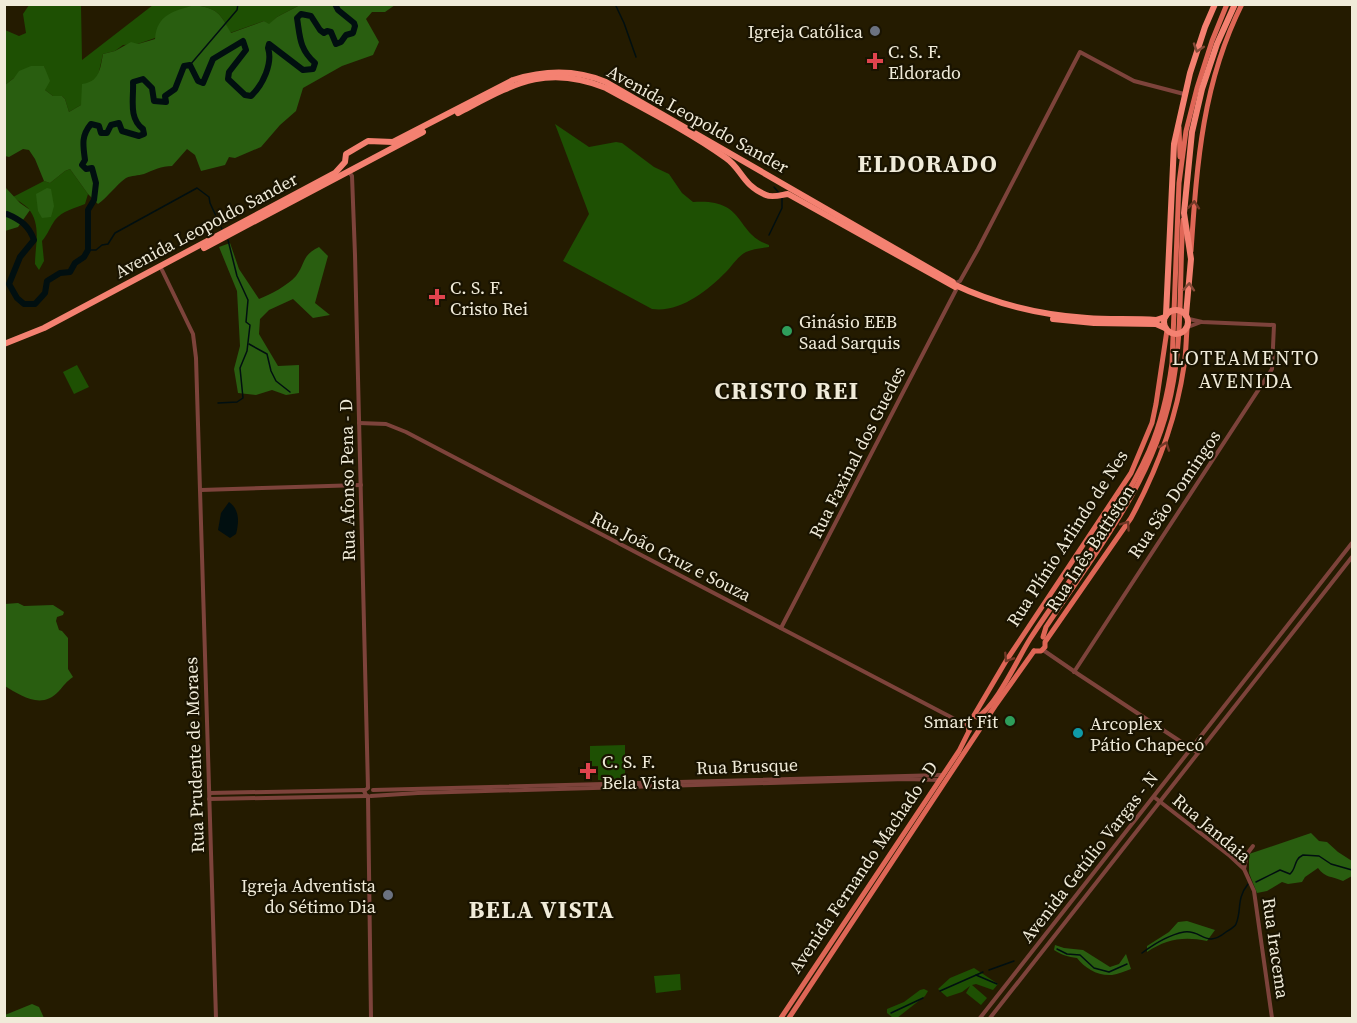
<svg xmlns="http://www.w3.org/2000/svg" width="1357" height="1023" font-family="'Source Serif 4',serif">
<style>
.green{fill:#1e5003}
.forest{fill:#295e10}
.water{fill:#010f10}
.lines{fill:none;stroke-linecap:round;stroke-linejoin:round}
.stream{stroke:#010f10;stroke-width:1.5}
.river{stroke:#010f10;stroke-width:6}
.minor{stroke:#7d433b;stroke-width:4}
.major{stroke:#de6656;stroke-width:5}
.highway{stroke:#f48171;stroke-width:6}
.oneway{stroke:#864a38}
.oneway2{stroke:#723827}
.worship-dot{fill:#6b7280;stroke:#191300;stroke-width:2}
.health-dot{fill:#e0444e;stroke:#191300;stroke-width:2}
.leisure-dot{fill:#2e9e5b;stroke:#191300;stroke-width:2}
.culture-dot{fill:#0f9aa8;stroke:#191300;stroke-width:2}
.labels{text-anchor:middle;dominant-baseline:central;stroke-width:4.5;stroke-linejoin:round;paint-order:stroke}
.poi-label{font-size:18px;fill:#f0ebd9;stroke:#191300;text-anchor:start}
.street-label{font-size:18px;fill:#f0ebd9;stroke:#191300}
.neighbourhood-label{font-size:20px;letter-spacing:1.5px;fill:#f0ebd9;stroke:#191300}
.district-label{font-size:24px;font-weight:bold;letter-spacing:1.5px;fill:#f0ebd9;stroke:#191300}
</style>
<rect width="100%" height="100%" fill="#241b00"/>
<!-- green -->
<g class="green">
<path d="M29 5H81L82 60 153 5H300L277 17 269 25 264 21 230 33C221 13 217 9 195 5L155 38 138 44 123 45 115 51 103 54 98 76 91 83 81 105 69 112 65 99 62 96H53L45 90 46 75 44 66 14 78 5 85V30L19 36 26 33 23 14Z"/>
<path d="M555 124 589 147 616 142 622 143 654 167 669 174 682 193 693 202C747 198 734 233 769 245V247C761 248 753 249 746 252 738 256 732 266 726 272 707 291 680 313 652 309L563 261 589 214Z"/>
<path d="M70 169 88 194 85 204C75 208 62 211 55 220 50 227 48 234 42 241L44 261 39 270 35 264C35 245 42 225 28 208 24 204 18 201 13 197L44 181 50 183 65 171Z"/>
<polygon points="77,365 89,387 74,394 63,372"/>
<polygon points="625,745 625,780 598,780 598,766 590,766 590,746"/>
<polygon points="974,968 998,984 993,990 976,984 972,985 987,998 981,1005 966,993 970,986 962,992 947,997 938,989 950,978"/>
<polygon points="680,974 681,990 656,993 654,976"/>
<polygon points="924,989 928,991 925,996 897,1018 893,1018 887,1013 887,1009 904,1002 920,990"/>
</g>
<!-- forest -->
<g class="forest">
<path d="M195 5C218 9 220 13 231 33L264 21 269 24 277 17 300 5H395L385 12H372L366 19 379 42 373 55 342 66 303 88 296 111 280 125 261 147 235 158 229 157 225 165 201 171 195 155 187 149 172 166C161 166 154 170 144 174 138 176 132 175 126 178 115 186 109 196 98 204L88 194 70 169 65 171 50 183 44 181 35 159 29 150 23 149 9 157 5 156V85L14 78 19 71 31 66H44L50 81 45 90 53 96H62L65 99 69 112 81 105 82 84C99 82 100 70 103 54L115 51 131 42 138 44 155 39C157 14 174 11 195 5Z"/>
<polygon points="5,187 20,203 30,210 18,227 5,231"/>
<polygon points="47,188 51,189 54,206 51,217 42,218 38,211 36,194"/>
<path d="M230 243 239 269 259 299C271 294 287 286 296 276 306 263 301 256 319 247L328 256 315 303 330 315 313 318 293 299 269 310 260 319 259 334 278 366 299 365V393L286 395 272 390 256 395 238 393 234 369 240 346 237 291 219 247Z"/>
<path d="M18 603 24 606 53 605 64 612 63 615 57 617 56 621 59 630 62 631 68 638V669L73 677C66 682 64 685 59 691 42 710 21 696 5 686V604Z"/>
<path d="M1311 833 1319 841 1327 842 1338 852 1352 861V876L1343 881C1332 876 1325 878 1318 868L1305 877 1302 882 1288 884 1282 882 1267 891 1257 893 1249 873V854Z"/>
<path d="M1187 921 1215 930 1207 941C1184 936 1166 939 1147 952V946L1169 932 1178 922Z"/>
<path d="M1055 945 1064 948 1083 950 1110 967 1119 964 1126 954 1131 969C1125 971 1118 974 1112 975 1097 976 1085 968 1077 958 1068 957 1062 955 1054 950Z"/>
<polygon points="32,1004 39,1007 44,1018 5,1018 5,1015"/>
</g>
<!-- water -->
<path class="water" d="M229 502C240 510 239 522 236 534L230 538 218 530 221 513Z"/>
<g class="lines">
<!-- stream -->
<g class="stream">
<polyline points="615,4 624,23 636,57"/>
<polyline points="190,65 237,10 238,4"/>
<polyline points="774,187 779,193"/>
<polyline points="769,235 782,208 782,197"/>
<polyline points="88,250 96,250 102,245 108,244 115,233 197,188 209,197 210,203 222,229"/>
<polyline points="249,344 267,354 271,371 276,381 290,392"/>
<polyline points="218,403 237,402 243,398 240,368 247,351 250,325 246,322 248,300 237,276 228,240"/>
<path d="M1256 882 1280 870 1290 874C1297 868 1293 860 1303 855L1319 856 1331 864 1352 870"/>
<polyline points="1057,949 1067,954 1080,955 1094,968 1109,972 1127,964"/>
<path d="M1142 953C1154 944 1168 935 1184 932 1202 929 1205 949 1226 932 1229 930 1235 927 1236 924 1242 910 1236 899 1248 884"/>
<polyline points="989,970 1014,961"/>
<polyline points="976,975 997,984"/>
<polyline points="940,991 983,972"/>
<polyline points="891,1013 923,998"/>
</g>
<!-- river -->
<path class="river" d="M4 215 7 214C21 220 29 226 34 240L20 257 9 284 17 298 24 304H35L45 293 47 281 60 273 70 272 75 263 84 257 88 250V210L94 200 96 183 92 168 86 169 82 165 85 160C83 145 81 136 91 124L99 126 101 133H107L111 125 119 123 122 131 139 136 144 134 143 129C128 118 134 98 133 82L143 79 152 88 154 101 166 102 165 96 175 89 184 66 190 65 198 81 203 83 213 59 243 41 246 50 229 72 228 79 245 95 251 96C263 85 273 63 268 48L269 44 303 70 313 69 315 63C299 49 300 36 297 18L301 14 311 16 320 30 324 33 327 31 331 32 336 44 341 42 346 35 353 33 355 26 354 23 338 10 335 4"/>
<!-- minor -->
<g class="minor">
<polyline points="349,172 352,176 355,255 368,788 364,791 366,795"/>
<polyline points="162,270 193,334 196,358 216,1018"/>
<polyline points="954,284 960,281 978,249 1080,52 1134,81 1184,94"/>
<polyline points="1188,327 1201,322"/>
<polyline points="359,423 386,424 406,432 966,725"/>
<polyline points="201,490 361,485"/>
<polyline points="781,628 957,288"/>
<polyline points="1043,650 1078,674 1198,753"/>
<polyline points="1074,672 1272,369 1274,325 1202,322 1189,319"/>
<polyline points="373,790 943,775"/>
<polyline points="210,793 365,790"/>
<polyline points="368,796 371,1018"/>
<polyline points="371,796 418,793 906,779 939,780"/>
<polyline points="1154,797 1230,856 1244,869 1254,891 1272,1018"/>
<polyline points="209,799 367,796"/>
<polyline points="1244,869 1247,854 1253,846"/>
<polyline points="980,1018 1352,543"/>
<polyline points="990,1018 1352,557"/>
</g>
<!-- major -->
<g class="major">
<polyline points="1179,127 1180,157"/>
<path d="M1191 251C1197 164 1202 84 1242 4"/>
<path d="M1043 637 1046 627C1094 554 1153 482 1171 394 1183 338 1179 278 1183 220"/>
<path d="M1034 651H1041L1045 647V642L1131 518C1157 470 1176 421 1184 366 1186 354 1186 341 1187 329"/>
<path d="M977 717C996 707 1018 658 1030 639 1070 577 1119 518 1149 451 1161 423 1168 393 1172 363L1179 183 1186 131 1197 88 1212 41 1227 4"/>
<polyline points="969,731 967,721 973,717 1006,661 1131,473 1152,423 1156,404 1167,330"/>
<polyline points="781,1018 959,751 969,731"/>
<polyline points="789,1018 995,706 1034,651"/>
</g>
<!-- highway -->
<g class="highway">
<path d="M458 113C512 85 545 63 606 88 646 110 688 131 726 158 742 169 742 185 766 195 772 198 781 195 788 194L955 287"/>
<polyline points="204,248 423,132"/>
<circle cx="1176" cy="322" r="12"/>
<polyline points="1166,315 1174,144 1190,73 1205,27 1215,4"/>
<polyline points="1186,315 1191,259 1184,213 1192,132 1202,89 1217,44 1235,4"/>
<polyline points="1053,319 1094,323 1156,324 1165,328"/>
<path d="M4 344 44 328 335 173 345 162 346 154 368 141 393 142 513 80C545 70 575 69 606 82L953 282V284C995 304 1040 315 1087 318 1110 320 1133 318 1156 320L1165 317"/>
</g>
</g>
<!-- one-way arrows -->
<defs><path id="oneway-chevron" d="M-2-3.5L2.5 0L-2 3.5" fill="none" stroke-width="1.6" stroke-linecap="round" stroke-linejoin="round" transform="scale(1.5)"/></defs>
<g class="oneway">
<use href="#oneway-chevron" transform="translate(1198 48) rotate(108)"/>
<use href="#oneway-chevron" transform="translate(1189 287) rotate(-86)"/>
</g>
<g class="oneway2">
<use href="#oneway-chevron" transform="translate(1194 205) rotate(-86)"/>
<use href="#oneway-chevron" transform="translate(1165 446) rotate(-71)"/>
<use href="#oneway-chevron" transform="translate(1126 525) rotate(-55)"/>
<use href="#oneway-chevron" transform="translate(1008 658) rotate(123)"/>
</g>
<!-- markers -->
<g class="worship-dot">
<circle cx="875" cy="31" r="6"/>
<circle cx="388" cy="895" r="6"/>
</g>
<g class="health-dot">
<path d="M872 52h6v6h6v6h-6v6h-6v-6h-6v-6h6z"/>
<path d="M434 288h6v6h6v6h-6v6h-6v-6h-6v-6h6z"/>
<path d="M585 762h6v6h6v6h-6v6h-6v-6h-6v-6h6z"/>
</g>
<g class="leisure-dot">
<circle cx="787" cy="331" r="6"/>
<circle cx="1010" cy="721" r="6"/>
</g>
<circle class="culture-dot" cx="1078" cy="733" r="6"/>
<g class="labels">
<!-- poi labels -->
<g class="poi-label">
<text x="863" y="31" text-anchor="end">Igreja Católica</text>
<text x="888" y="51">C. S. F.<tspan x="888" dy="21">Eldorado</tspan></text>
<text x="450" y="287">C. S. F.<tspan x="450" dy="21">Cristo Rei</tspan></text>
<text x="799" y="321">Ginásio EEB<tspan x="799" dy="21">Saad Sarquis</tspan></text>
<text x="998" y="721" text-anchor="end">Smart Fit</text>
<text x="1090" y="723">Arcoplex<tspan x="1090" dy="21">Pátio Chapecó</tspan></text>
<text x="602" y="761">C. S. F.<tspan x="602" dy="21">Bela Vista</tspan></text>
<text x="376" y="885" text-anchor="end">Igreja Adventista<tspan x="376" dy="21">do Sétimo Dia</tspan></text>
</g>
<!-- street labels -->
<g class="street-label">
<text transform="translate(698 119) rotate(29)">Avenida Leopoldo Sander</text>
<text transform="translate(206 225) rotate(-28)">Avenida Leopoldo Sander</text>
<text transform="translate(857 452) rotate(-63)">Rua Faxinal dos Guedes</text>
<text transform="translate(347 480) rotate(-91)">Rua Afonso Pena - D</text>
<text transform="translate(1174 494) rotate(-56)">Rua São Domingos</text>
<text transform="translate(1067 538) rotate(-57)">Rua Plínio Arlindo de Nes</text>
<text transform="translate(1090 548) rotate(-57)">Rua Inês Battiston</text>
<text transform="translate(671 556) rotate(27)">Rua João Cruz e Souza</text>
<text transform="translate(194 755) rotate(-92)">Rua Prudente de Moraes</text>
<text transform="translate(747 766) rotate(-2)">Rua Brusque</text>
<text transform="translate(1212 828) rotate(40)">Rua Jandaia</text>
<text transform="translate(1089 857) rotate(-52)">Avenida Getúlio Vargas - N</text>
<text transform="translate(863 867) rotate(-56)">Avenida Fernando Machado - D</text>
<text transform="translate(1276 948) rotate(82)">Rua Iracema</text>
</g>
<!-- neighbourhood labels -->
<g class="neighbourhood-label">
<text x="1246" y="358">LOTEAMENTO<tspan x="1246" dy="23">AVENIDA</tspan></text>
</g>
<!-- district labels -->
<g class="district-label">
<text x="928" y="163">ELDORADO</text>
<text x="787" y="390">CRISTO REI</text>
<text x="542" y="909">BELA VISTA</text>
</g>
</g>
<!-- border -->
<rect width="1357" height="1023" fill="none" stroke="#f0ebd9" stroke-width="12"/>
</svg>
